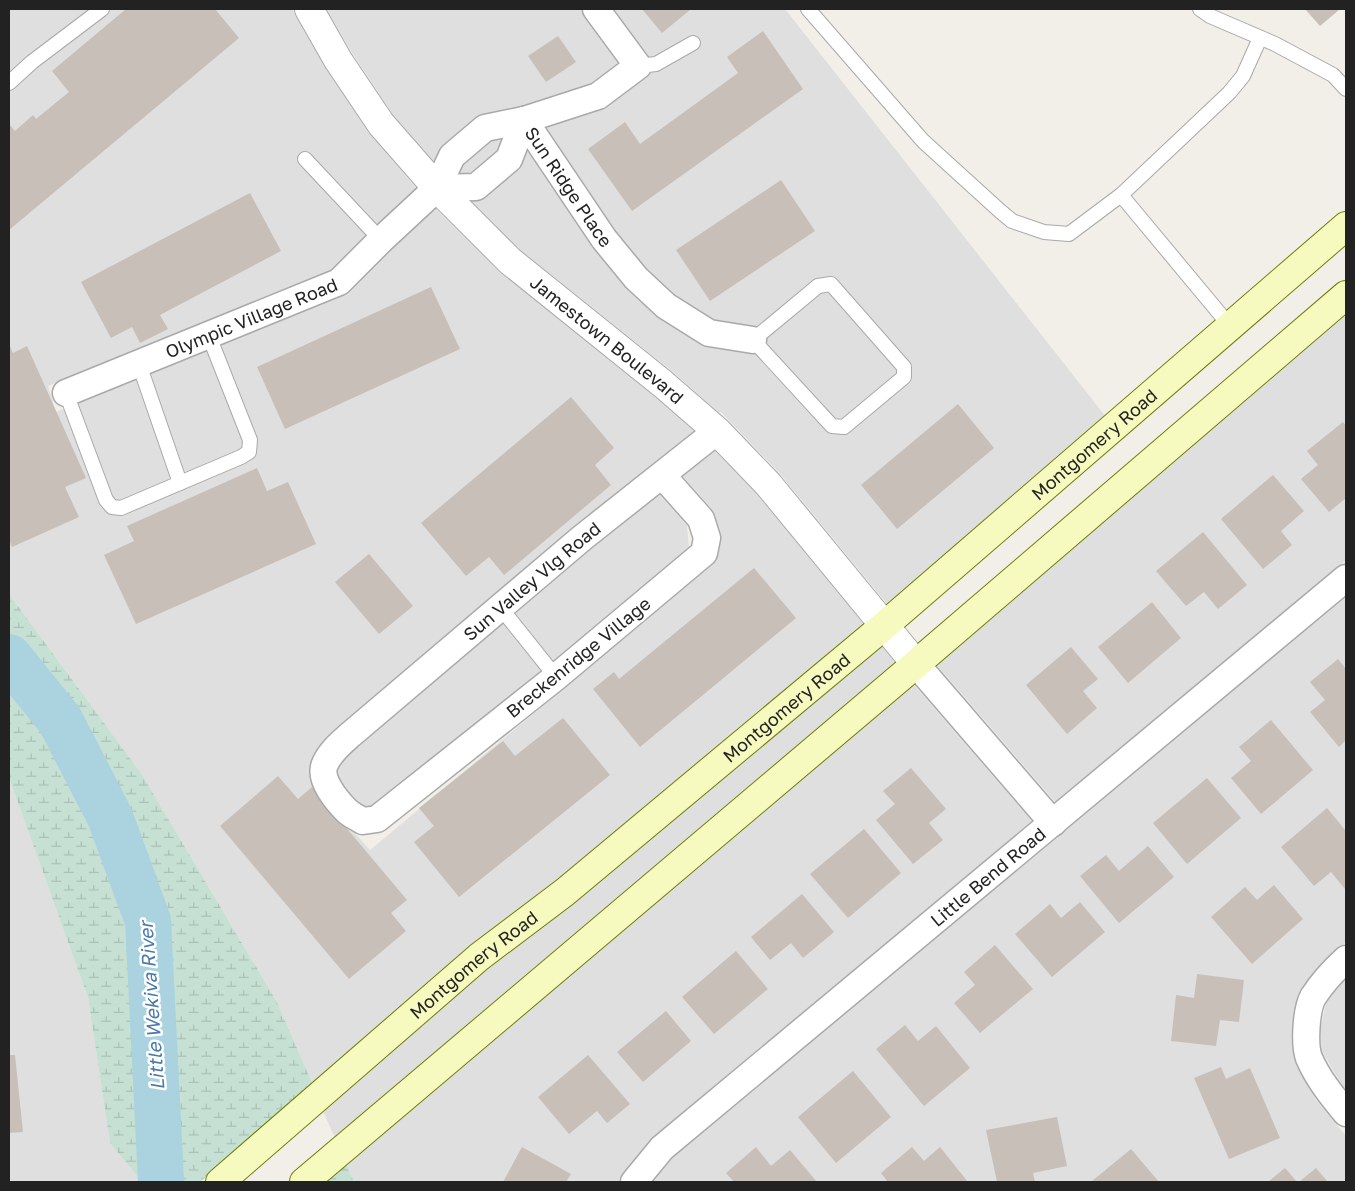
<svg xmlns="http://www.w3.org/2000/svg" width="1355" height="1191" font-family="'Golos Text',sans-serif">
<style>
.residential{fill:#e0dfdf}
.wetland{fill:url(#wetland-marsh)}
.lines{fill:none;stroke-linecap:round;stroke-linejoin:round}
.river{stroke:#aad3df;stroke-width:46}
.building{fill:#c7bfb8}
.service-casing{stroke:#a9a9a9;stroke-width:16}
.minor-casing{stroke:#a9a9a9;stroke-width:29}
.tertiary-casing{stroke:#a9a9a9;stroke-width:30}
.secondary-casing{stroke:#707d05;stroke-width:30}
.service{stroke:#fff;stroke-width:14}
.minor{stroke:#fff;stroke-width:26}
.tertiary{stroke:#fff;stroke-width:28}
.secondary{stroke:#f7fabf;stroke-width:28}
.labels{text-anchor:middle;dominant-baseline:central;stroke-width:5;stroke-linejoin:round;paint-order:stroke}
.street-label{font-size:18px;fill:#222;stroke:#fff}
.water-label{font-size:19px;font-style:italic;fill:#4a7aab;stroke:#fff}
</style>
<defs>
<pattern id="wetland-marsh" width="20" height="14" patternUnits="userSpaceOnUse" patternTransform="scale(1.25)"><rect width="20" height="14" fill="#c6e0d4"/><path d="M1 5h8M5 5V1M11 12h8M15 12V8" fill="none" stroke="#aac0b6"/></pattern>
</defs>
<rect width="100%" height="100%" fill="#f2efe9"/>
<!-- residential -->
<g class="residential">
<polygon points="9,9 292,9 326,68 369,133 417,189 332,270 48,386 56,412 343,295 435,208 500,272 653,395 695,431 573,528 331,734 348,754 590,548 659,494 687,526 689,549 353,831 370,850 713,564 718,550 715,516 712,509 682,475 714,450 757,494 865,624 313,1085 277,1002 141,773 9,594"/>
<polygon points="326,9 785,9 1106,417 888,605 780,474 721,412 719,413 673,372 520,250 448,178 393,115 351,51"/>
<polygon points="1346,313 1346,560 1056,803 936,664"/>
<polygon points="1346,595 1346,942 1325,961 1301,992 1298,998 1292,1031 1296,1065 1316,1100 1346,1136 1346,1182 651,1182 672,1157"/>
<polygon points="882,645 897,663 335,1138 323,1111 487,967 574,903"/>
<polygon points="913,684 1033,822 654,1138 619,1182 354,1182 346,1164"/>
<polygon points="9,778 88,998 110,1143 142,1182 9,1182"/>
<polygon points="1346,977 1346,1090 1340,1082 1322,1051 1320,1031 1326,1003"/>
</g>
<!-- wetland -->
<g class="wetland">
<polygon points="9,594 141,773 277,1002 313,1085 200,1182 142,1182 110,1143 88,998 9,778"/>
<polygon points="346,1164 354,1182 324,1182"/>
</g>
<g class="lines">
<!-- river -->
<polyline class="river" points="9,657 60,720 110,817 148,921 161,1182"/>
</g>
<!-- building -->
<g class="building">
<polygon points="126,9 215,9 239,38 9,230 9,124 15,131 33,115 36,119 69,92 52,71"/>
<polygon points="642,9 691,9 662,33"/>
<polygon points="1305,9 1340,9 1320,26"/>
<polygon points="763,31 803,89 632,211 588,149 625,122 640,144 738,73 727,57"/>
<polygon points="558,36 576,62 546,82 528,56"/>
<polygon points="781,180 815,231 710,301 676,250"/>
<polygon points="250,193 281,251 160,315 168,329 140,343 132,327 111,338 81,282"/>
<polygon points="431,287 460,349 285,429 257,367"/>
<polygon points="9,344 13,353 27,346 86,478 65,487 79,517 12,547 9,540"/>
<polygon points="571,397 614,448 595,465 611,485 504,575 489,557 466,576 421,523"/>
<polygon points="958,404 994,448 897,529 861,485"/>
<polygon points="1343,422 1346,426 1346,498 1329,512 1301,479 1318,465 1307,451"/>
<polygon points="257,468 267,491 288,482 316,544 136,624 104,555 134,541 127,526"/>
<polygon points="1273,475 1304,511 1281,531 1292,545 1263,569 1221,519"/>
<polygon points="1203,532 1247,585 1218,609 1204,592 1186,606 1156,571"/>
<polygon points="369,554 413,606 379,634 335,582"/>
<polygon points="754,568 796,618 640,747 593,689 614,672 619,679"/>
<polygon points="1152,602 1181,638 1128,683 1098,647"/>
<polygon points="1071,647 1098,679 1083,691 1097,708 1067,734 1026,685"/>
<polygon points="1338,659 1346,669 1346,740 1339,747 1310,712 1325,700 1310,682"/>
<polygon points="563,718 610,775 459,897 414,842 434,826 419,808 503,741 515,756"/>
<polygon points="1271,720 1313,770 1261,814 1231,778 1251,761 1239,747"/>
<polygon points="911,768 946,809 929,823 943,840 913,864 876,820 895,804 883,791"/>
<polygon points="278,776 298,799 312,787 407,900 391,913 406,931 349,979 220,826"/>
<polygon points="1207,778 1241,818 1187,864 1153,823"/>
<polygon points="1327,808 1346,831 1346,888 1345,889 1331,872 1314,886 1281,847"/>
<polygon points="864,829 901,873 848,918 810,874"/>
<polygon points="1148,846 1174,877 1119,923 1080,876 1106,855 1119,871"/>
<polygon points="1274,885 1303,919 1252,964 1211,917 1245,887 1257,900"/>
<polygon points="802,894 834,932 803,958 791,943 770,960 751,937"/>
<polygon points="1080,902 1105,932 1052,977 1015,934 1050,904 1061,918"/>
<polygon points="995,945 1033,989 980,1033 954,1003 975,985 964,972"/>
<polygon points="736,951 768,989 714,1034 682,997"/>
<polygon points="1197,974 1244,980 1239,1022 1220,1020 1216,1046 1171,1041 1176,995 1194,998"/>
<polygon points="666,1011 691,1041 643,1082 617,1052"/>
<polygon points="905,1025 918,1041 936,1026 970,1068 924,1106 876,1049"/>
<polygon points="9,1055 15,1055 23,1132 9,1133"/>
<polygon points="588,1055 630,1104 607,1123 597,1111 569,1134 538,1097"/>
<polygon points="1221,1067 1226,1079 1250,1068 1280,1138 1229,1159 1194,1078"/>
<polygon points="853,1071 891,1117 836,1163 798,1117"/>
<polygon points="1057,1117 1067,1166 1033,1173 1035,1182 997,1182 986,1130"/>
<polygon points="522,1147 571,1174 566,1182 503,1182"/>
<polygon points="756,1147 771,1166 790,1150 817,1182 734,1182 726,1173"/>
<polygon points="912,1147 924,1161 940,1147 968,1182 888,1182 881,1173"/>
<polygon points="1131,1149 1159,1182 1093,1182 1092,1181"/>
<polygon points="1285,1168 1297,1182 1268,1182"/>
<polygon points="1316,1168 1328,1182 1299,1182"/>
</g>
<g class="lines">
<!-- service casing -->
<g class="service-casing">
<g id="service">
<polyline points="808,9 923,141 1000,211 1012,221 1044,232 1069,234 1121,195 1230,326"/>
<polyline points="1200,9 1210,16 1275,44 1333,75 1346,89"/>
<polyline points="638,66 656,64 693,43"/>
<polyline points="9,83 32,62 102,9"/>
<polyline points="305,159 381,240"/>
<polyline points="1121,195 1229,93 1243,76 1260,38"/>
<polygon points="831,284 904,367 904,377 844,427 832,426 753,340 818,286"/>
<polyline points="139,364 180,483"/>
<polyline points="66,393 106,500 112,507 121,508 241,457 249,452 250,440 209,336"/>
<polyline points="500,607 556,677"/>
</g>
</g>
<!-- minor casing -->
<g class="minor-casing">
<g id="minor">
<path id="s1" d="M596 9 638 66 598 96 524 120 604 239 636 278 666 306 709 333 753 340"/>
<polyline points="437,188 476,187 509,159 524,120"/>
<path id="s2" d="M66 393 339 282 381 240 437 188 452 156 485 128 524 120"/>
<path id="s3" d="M662 475 701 519 707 538 704 553 556 677 377 819 363 821C358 818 351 815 347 811 337 801 318 779 325 764 330 752 341 743 350 735L582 538 717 431"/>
<polyline points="916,664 1053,823"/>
<path d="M1346 959C1334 970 1322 983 1313 997 1306 1010 1304 1045 1309 1058 1318 1079 1332 1096 1346 1113"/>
<path id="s4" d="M634 1182 662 1148 1346 578"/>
</g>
</g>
<!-- tertiary casing -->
<g class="tertiary-casing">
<g id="tertiary">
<path id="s5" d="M309 9 338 60 381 124 437 188 510 261 663 384 717 431 768 484 916 664"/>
</g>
</g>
<!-- secondary casing -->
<g class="secondary-casing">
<g id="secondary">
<path id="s6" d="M220 1182 479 957 565 892 885 625 1346 226"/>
<polyline points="304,1182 916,664 1346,295"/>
</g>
</g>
<!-- service -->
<use href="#service" class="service"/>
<!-- minor -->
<use href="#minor" class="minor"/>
<!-- tertiary -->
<use href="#tertiary" class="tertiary"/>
<!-- secondary -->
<use href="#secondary" class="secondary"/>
</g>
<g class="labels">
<!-- street labels -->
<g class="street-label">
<text stroke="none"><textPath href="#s1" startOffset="279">Sun Ridge Place</textPath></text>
<text stroke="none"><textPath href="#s2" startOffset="200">Olympic Village Road</textPath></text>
<text stroke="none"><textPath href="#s5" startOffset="449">Jamestown Boulevard</textPath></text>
<text stroke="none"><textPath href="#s6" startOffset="1144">Montgomery Road</textPath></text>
<text stroke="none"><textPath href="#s3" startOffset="880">Sun Valley Vlg Road</textPath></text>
<text transform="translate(578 657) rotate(-39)">Breckenridge Village</text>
<text stroke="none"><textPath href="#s6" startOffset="739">Montgomery Road</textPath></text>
<text stroke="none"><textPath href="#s4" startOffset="468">Little Bend Road</textPath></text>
<text stroke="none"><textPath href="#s6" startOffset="334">Montgomery Road</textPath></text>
</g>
<!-- water labels -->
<g class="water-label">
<text transform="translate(151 1006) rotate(-94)">Little Wekiva River</text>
</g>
</g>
<!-- border -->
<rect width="1355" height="1191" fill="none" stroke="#222222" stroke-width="20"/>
</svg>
